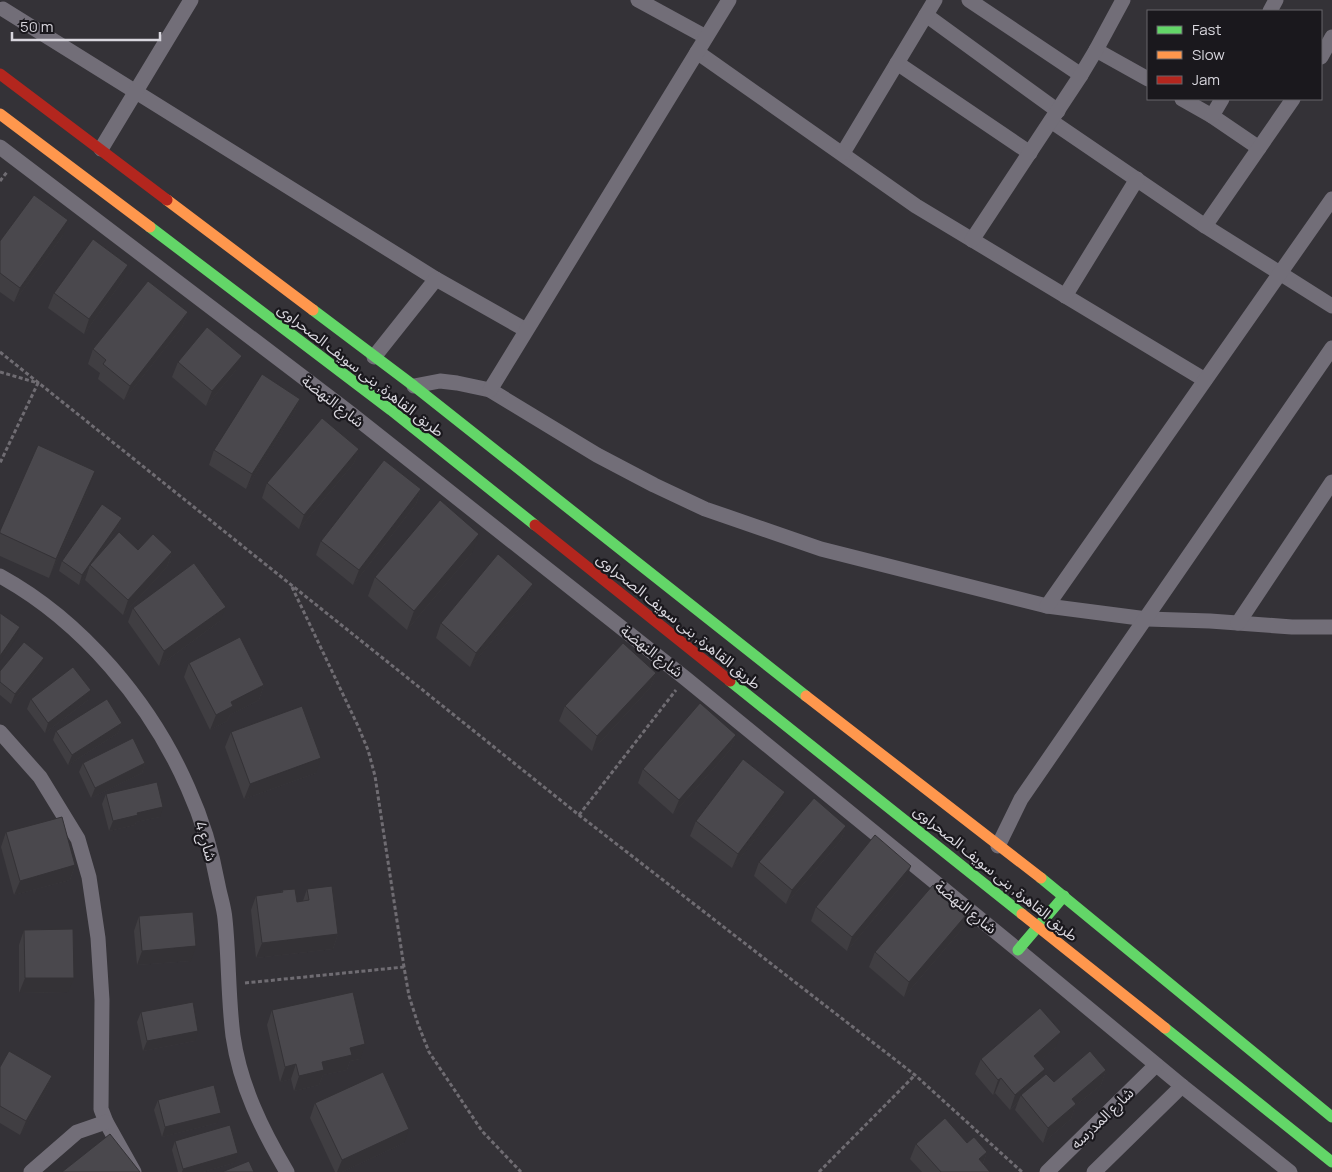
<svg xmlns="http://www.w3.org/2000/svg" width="1332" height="1172" font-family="Manrope,'Noto Sans Arabic',sans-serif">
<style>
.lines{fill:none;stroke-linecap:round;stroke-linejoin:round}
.path{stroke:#6f6c72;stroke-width:3;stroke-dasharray:4 2.5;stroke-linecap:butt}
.street{stroke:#726e78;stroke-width:15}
.fast{stroke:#63d668;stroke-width:11}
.slow{stroke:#ff974d;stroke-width:11}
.jam{stroke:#b3261e;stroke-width:11}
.wall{fill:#403e42}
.shaded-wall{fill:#343236}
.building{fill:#4a484d;stroke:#343236}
.labels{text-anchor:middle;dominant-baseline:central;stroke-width:4.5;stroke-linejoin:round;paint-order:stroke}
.street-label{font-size:15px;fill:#d8d6dd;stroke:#1a181d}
</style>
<rect width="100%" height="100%" fill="#343237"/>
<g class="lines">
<!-- path -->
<g class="path">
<polyline points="0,181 7,172"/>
<polyline points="0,352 579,815 915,1075 1022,1172"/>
<polyline points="0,372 38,383 0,463"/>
<polyline points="292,587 358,726 368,750 375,776 404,967 409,996 418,1024 429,1052 482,1131 521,1172"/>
<polyline points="579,815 676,690"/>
<polyline points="245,983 404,967"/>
<polyline points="819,1172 915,1075"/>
</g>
<!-- street -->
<g class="street">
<polyline points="638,0 706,37"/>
<polyline points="969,0 1081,75"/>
<polyline points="3,9 436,279"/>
<polyline points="1270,11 1276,0"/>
<polyline points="926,15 1058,111"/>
<polyline points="1096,50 1148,79"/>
<polyline points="697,52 916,206 1205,380"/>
<polyline points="1321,57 1332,37"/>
<polyline points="897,63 1030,153"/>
<polyline points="1182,99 1212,116 1259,148"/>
<polyline points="1212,116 1222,99"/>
<polyline points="1051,121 1205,226 1332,306"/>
<polyline points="0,147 350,413 685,678 1018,950 1182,1086 1290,1172"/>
<polyline points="101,149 191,0"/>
<polyline points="843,153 935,0"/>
<polyline points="1205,226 1293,99"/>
<polyline points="972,240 1081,75 1096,50 1123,0"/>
<polyline points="1065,296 1137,179"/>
<polyline points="374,357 436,279 526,330"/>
<polyline points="414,386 440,381 457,383 490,390 597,455 654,485 705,509 821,549 1047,606 1147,619 1210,621 1292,627 1332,627"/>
<polyline points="490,390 729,0"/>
<path d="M0 576C82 621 151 703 188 788 202 819 212 852 218 885 220 896 224 907 225 919 229 957 228 997 233 1036 240 1085 262 1130 287 1172"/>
<polyline points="1047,606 1332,199"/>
<polyline points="1238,623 1332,482"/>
<polyline points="0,732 40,777 78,839 89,877 98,938 102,1000 101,1109 106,1122 134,1172"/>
<polyline points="998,846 1021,799 1332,348"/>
<polyline points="31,1172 77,1132 106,1122"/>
<polyline points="1047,1172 1156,1065"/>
<polyline points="1094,1172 1182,1086"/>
</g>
<!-- fast -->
<g class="fast">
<polyline points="150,227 391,410 535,525"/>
<polyline points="313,310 414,386 806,696"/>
<polyline points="730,681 1022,914"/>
<polyline points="1041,878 1332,1117"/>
<polyline points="1018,950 1064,896"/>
<polyline points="1165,1028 1332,1162"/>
</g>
<!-- slow -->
<g class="slow">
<polyline points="0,114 150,227"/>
<polyline points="167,200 313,310"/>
<polyline points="806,696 1041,878"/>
<polyline points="1022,914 1165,1028"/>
</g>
<!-- jam -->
<g class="jam">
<polyline points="0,74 167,200"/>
<polyline points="535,525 730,681"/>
</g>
</g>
<!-- wall -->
<g class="wall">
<polygon points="63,235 14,302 0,292 0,241"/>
<polygon points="123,280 84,334 48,308 54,293"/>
<polygon points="188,312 182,327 124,400 98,379 100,373 88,364 93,349"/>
<polygon points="178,362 236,370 206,406 172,377"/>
<polygon points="300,399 294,413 246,489 209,465 214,450"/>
<polygon points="359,449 354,463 299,529 262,498 267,483"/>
<polygon points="421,489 416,504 353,585 316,555 321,541"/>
<polygon points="88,490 49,578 0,556 0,531"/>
<polygon points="122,518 118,528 101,552 138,550 172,552 167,567 123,615 85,580 88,571 79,585 59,571 62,561"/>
<polygon points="472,553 407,630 368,596 375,577"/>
<polygon points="533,584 528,598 470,667 436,638 441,623"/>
<polygon points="133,608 220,621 159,666 128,622"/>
<polygon points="189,663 264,685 259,700 230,715 227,721 210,730 184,677"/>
<polygon points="40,668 11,704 0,695 0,671"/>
<polygon points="656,673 650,688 592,751 559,721 565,706"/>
<polygon points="31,699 88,700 45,733 27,709"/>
<polygon points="122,723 118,733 68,765 53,740 56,731"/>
<polygon points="231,732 316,773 244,799 225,747"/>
<polygon points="736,735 730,750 673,814 638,783 643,769"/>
<polygon points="83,763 145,763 142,773 91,798 79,772"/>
<polygon points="106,794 160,817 136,822 135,825 109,831 102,804"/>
<polygon points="780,807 732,868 690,836 696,821"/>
<polygon points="846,826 841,840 786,904 754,876 759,862"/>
<polygon points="6,832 75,865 70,880 14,895 1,847"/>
<polygon points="906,880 847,951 811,921 816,907"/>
<polygon points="307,889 338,934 333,949 256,958 251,910 256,896 281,893 282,890 297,902 303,901"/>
<polygon points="139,916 191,961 137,965 134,931"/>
<polygon points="962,929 904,997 869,967 875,952"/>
<polygon points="24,930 68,992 19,993 19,945"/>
<polygon points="272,1010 360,1059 350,1061 347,1070 323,1075 319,1085 294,1091 291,1079 280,1082 267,1025"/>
<polygon points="141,1012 195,1041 143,1051 137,1022"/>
<polygon points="1056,1047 1039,1061 1042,1077 1054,1082 1106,1070 1101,1085 1075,1106 1071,1119 1043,1143 1015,1110 1018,1102 1010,1110 995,1093 993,1095 975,1074 981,1059"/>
<polygon points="0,1067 52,1076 46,1091 20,1135 0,1123"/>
<polygon points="158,1100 217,1123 162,1137 154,1110"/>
<polygon points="315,1103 404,1143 342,1172 335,1172 310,1118"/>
<polygon points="175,1141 234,1163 203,1172 178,1172 172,1150"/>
<polygon points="967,1143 987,1152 983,1164 990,1172 922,1172 910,1159 916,1144"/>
</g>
<!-- shaded-wall -->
<g class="shaded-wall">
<polygon points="68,220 63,235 14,302 20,288"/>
<polygon points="128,265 123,280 84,334 89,319"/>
<polygon points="188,312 182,327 124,400 130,386"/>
<polygon points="242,356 236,370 206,406 212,391"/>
<polygon points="300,399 294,413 246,489 252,474"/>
<polygon points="359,449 354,463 299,529 304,515"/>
<polygon points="95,471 88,490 49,578 56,559"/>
<polygon points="421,489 416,504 353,585 359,570"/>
<polygon points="122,518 118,528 91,566 90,565 88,571 79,585 82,575"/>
<polygon points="479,534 472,553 407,630 414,611"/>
<polygon points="172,552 167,567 123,615 128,600"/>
<polygon points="533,584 528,598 470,667 476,653"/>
<polygon points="226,607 220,621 159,666 164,651"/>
<polygon points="20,627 17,637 0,661 0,656"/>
<polygon points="44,658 40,668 11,704 15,694"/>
<polygon points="656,673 650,688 592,751 597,736"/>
<polygon points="264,685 259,700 230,715 227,721 210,730 216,715 231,702"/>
<polygon points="91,690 88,700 45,733 48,723"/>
<polygon points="122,723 118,733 68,765 72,755"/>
<polygon points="736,735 730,750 673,814 679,800"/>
<polygon points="321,758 316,773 244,799 250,784"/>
<polygon points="145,763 142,773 91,798 95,788"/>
<polygon points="785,792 780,807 732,868 738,854"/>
<polygon points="163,807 160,817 136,822 135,825 109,831 113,821 137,813"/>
<polygon points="846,826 841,840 786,904 792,890"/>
<polygon points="75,865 70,880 14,895 20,881"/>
<polygon points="911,866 906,880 847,951 852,937"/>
<polygon points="967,914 962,929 904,997 909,982"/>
<polygon points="338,934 333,949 256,958 262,943"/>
<polygon points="196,946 191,961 137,965 142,951"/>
<polygon points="25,978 74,978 68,992 19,993"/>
<polygon points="198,1031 195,1041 143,1051 147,1041"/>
<polygon points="1061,1032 1056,1047 1029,1070 1034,1056"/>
<polygon points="365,1044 360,1059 350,1061 347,1070 323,1075 319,1085 294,1091 299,1076 322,1062 350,1048"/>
<polygon points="296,1064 291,1079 280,1082 285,1067"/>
<polygon points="1045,1069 1040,1083 1021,1095 1018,1102 1010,1110 1015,1095"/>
<polygon points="1106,1070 1101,1085 1075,1106 1071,1119 1043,1143 1048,1128 1072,1099"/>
<polygon points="52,1076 46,1091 20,1135 26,1121"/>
<polygon points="1001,1078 995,1093 993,1095 998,1080"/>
<polygon points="221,1113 217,1123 162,1137 165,1127"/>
<polygon points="409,1129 404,1143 342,1172 337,1172 342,1160"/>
<polygon points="987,1152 982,1166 979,1159"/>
<polygon points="238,1153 234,1163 203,1172 182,1172 183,1169"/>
</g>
<!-- building -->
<g class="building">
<polygon points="34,195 68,220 20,288 0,273 0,241"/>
<polygon points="93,239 128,265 89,319 54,293"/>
<polygon points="148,281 188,312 130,386 103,364 106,360 93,349"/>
<polygon points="207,327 242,356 212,391 178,362"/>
<polygon points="262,374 300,399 252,474 214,450"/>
<polygon points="322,418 359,449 304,515 267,483"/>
<polygon points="38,445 95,471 56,559 0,533 0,531"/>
<polygon points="384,460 421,489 359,570 321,541"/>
<polygon points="440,500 479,534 414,611 375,577"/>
<polygon points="102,504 122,518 82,575 62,561"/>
<polygon points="119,532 138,550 153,534 172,552 128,600 90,565"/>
<polygon points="498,554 533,584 476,653 441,623"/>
<polygon points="194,563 226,607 164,651 133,608"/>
<polygon points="0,613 20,627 0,656"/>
<polygon points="240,637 264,685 231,702 233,706 216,715 189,663"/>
<polygon points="24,642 44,658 15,694 0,682 0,671"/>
<polygon points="623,643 656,673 597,736 565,706"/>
<polygon points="73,667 91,690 48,723 31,699"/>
<polygon points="107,699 122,723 72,755 56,731"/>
<polygon points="700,703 736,735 679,800 643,769"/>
<polygon points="302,706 321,758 250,784 231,732"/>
<polygon points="133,738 145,763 95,788 83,763"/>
<polygon points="743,759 785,792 738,854 696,821"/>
<polygon points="157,782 163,807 137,813 138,815 113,821 106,794"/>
<polygon points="814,798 846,826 792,890 759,862"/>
<polygon points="62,817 75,865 20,881 6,832"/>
<polygon points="875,835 911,866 852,937 816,907"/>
<polygon points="933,885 967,914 909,982 875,952"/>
<polygon points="332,886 338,934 262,943 256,896 283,892 282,890 295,889 297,902 309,900 307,889"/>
<polygon points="193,912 196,946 142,951 139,916"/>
<polygon points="73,929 74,978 25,978 24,930"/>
<polygon points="353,992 365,1044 350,1048 352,1055 322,1062 324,1070 299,1076 296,1064 285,1067 272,1010"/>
<polygon points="193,1002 198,1031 147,1041 141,1012"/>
<polygon points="1040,1008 1061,1032 1034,1056 1045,1069 1015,1095 1001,1078 998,1080 981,1059"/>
<polygon points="9,1051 52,1076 26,1121 0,1106 0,1067"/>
<polygon points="1090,1051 1106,1070 1072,1099 1076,1104 1048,1128 1021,1095 1046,1074 1054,1082"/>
<polygon points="383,1072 409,1129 342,1160 315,1103"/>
<polygon points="214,1085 221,1113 165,1127 158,1100"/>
<polygon points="945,1118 967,1143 974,1137 987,1152 979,1159 990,1172 941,1172 916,1144"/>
<polygon points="230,1125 238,1153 183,1169 175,1141"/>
<polygon points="110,1134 140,1172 62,1172"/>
<polygon points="249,1161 254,1172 222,1172"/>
</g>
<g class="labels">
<!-- street labels -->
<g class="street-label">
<text transform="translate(361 370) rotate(38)">طريق القاهرة, بنى سويف الصحراوى</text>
<text transform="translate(333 401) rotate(38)">شارع النهضة</text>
<text transform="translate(679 621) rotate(39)">طريق القاهرة, بنى سويف الصحراوى</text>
<text transform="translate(652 651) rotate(38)">شارع النهضة</text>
<text transform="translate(206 841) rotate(73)">شارع 4</text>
<text transform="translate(996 873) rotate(39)">طريق القاهرة, بنى سويف الصحراوى</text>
<text transform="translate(966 907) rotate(39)">شارع النهضة</text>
<text transform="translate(1102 1118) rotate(-44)">شارع المدرسه</text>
</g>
</g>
<!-- legend -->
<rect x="1147" y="10" width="175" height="90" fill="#1a181d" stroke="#66646a"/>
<rect x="1157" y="26" width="25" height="8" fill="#63d668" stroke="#66646a"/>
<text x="1192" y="35" font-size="15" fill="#d8d6dd">Fast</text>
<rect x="1157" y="51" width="25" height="8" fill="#ff974d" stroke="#66646a"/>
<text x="1192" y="60" font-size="15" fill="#d8d6dd">Slow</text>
<rect x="1157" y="76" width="25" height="8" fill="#b3261e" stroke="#66646a"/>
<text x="1192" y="85" font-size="15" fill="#d8d6dd">Jam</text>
<!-- scale -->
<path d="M12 32v8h148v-8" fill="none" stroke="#d8d6dd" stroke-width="2.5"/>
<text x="20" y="32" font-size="15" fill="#d8d6dd" stroke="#1a181d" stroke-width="4" paint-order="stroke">50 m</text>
</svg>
